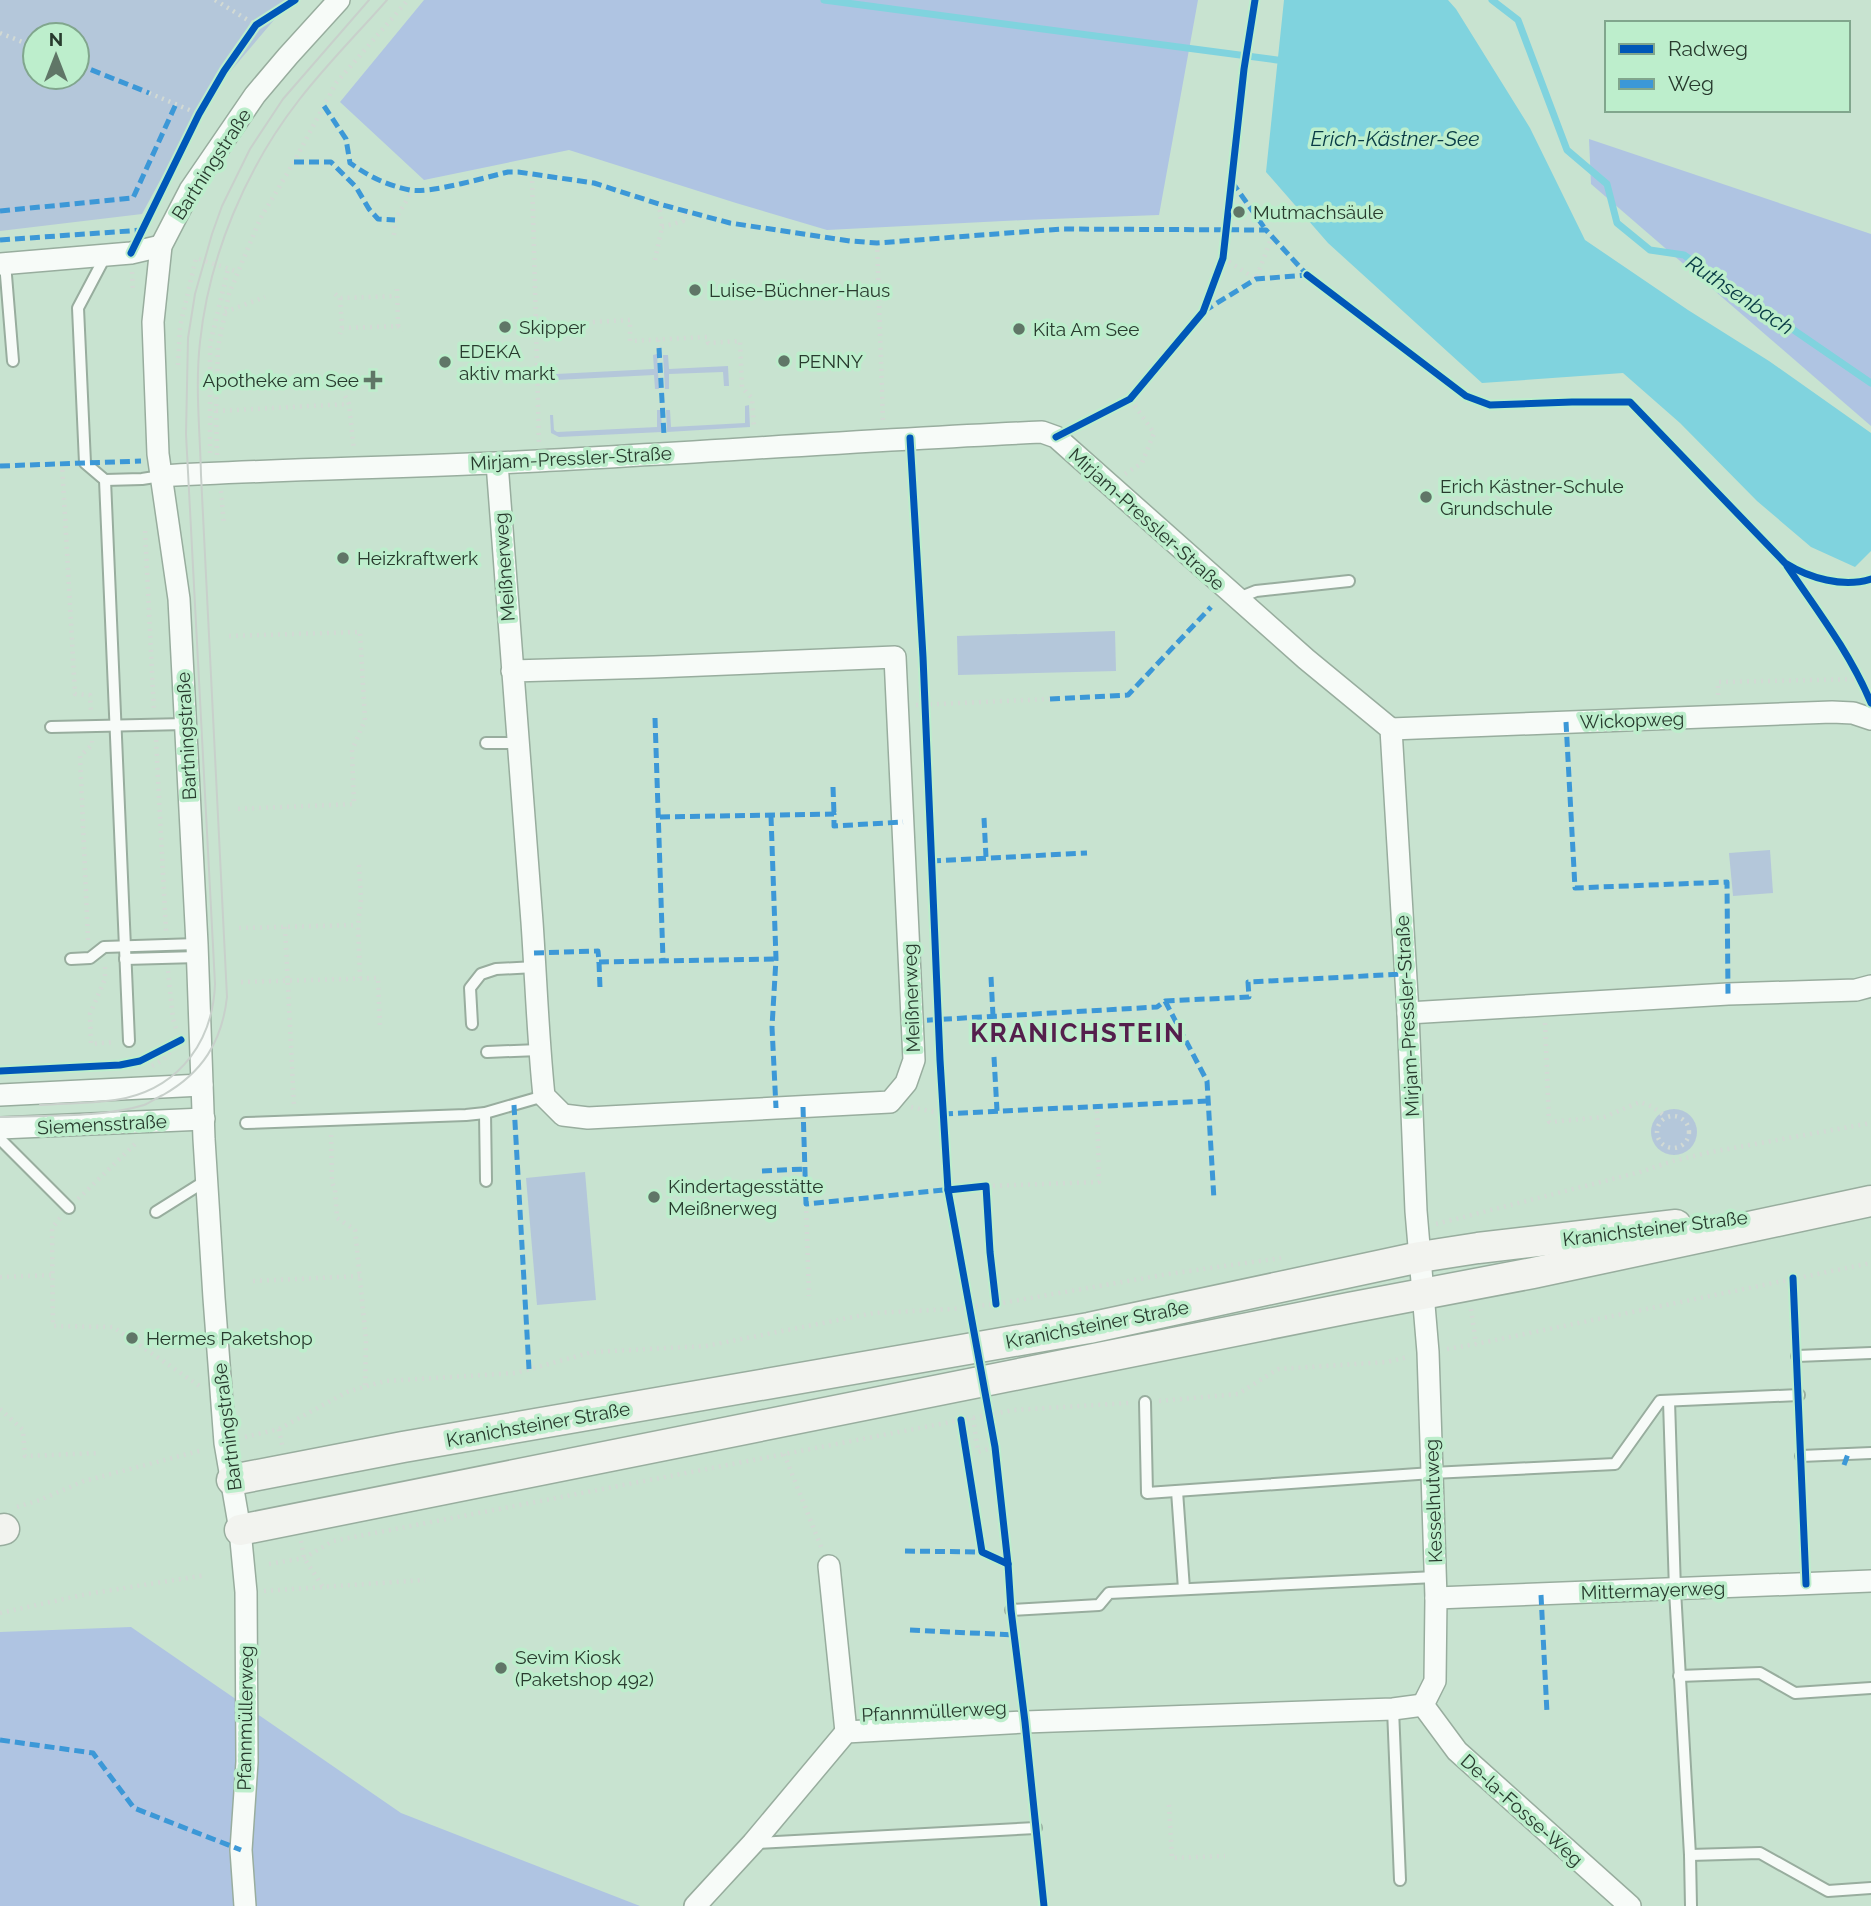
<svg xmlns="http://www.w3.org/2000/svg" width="1871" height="1906" font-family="Raleway,sans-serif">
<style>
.green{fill:#b4c7da;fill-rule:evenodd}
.forest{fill:#afc4e2}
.water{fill:#80d3de}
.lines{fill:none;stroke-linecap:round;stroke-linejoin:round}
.stream{stroke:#80d3de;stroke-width:7}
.lane-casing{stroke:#98ad9e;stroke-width:14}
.street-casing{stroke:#98ad9e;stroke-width:24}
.secondary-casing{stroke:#98ad9e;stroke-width:33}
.path{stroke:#d2dad4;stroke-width:4.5;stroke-dasharray:2 5;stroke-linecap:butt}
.lane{stroke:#f7fbf8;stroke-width:10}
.street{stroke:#f7fbf8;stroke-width:21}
.secondary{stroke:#f2f3ef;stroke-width:30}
.tram{stroke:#c8d0cb;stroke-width:2}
.quiet{stroke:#3c98d7;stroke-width:5;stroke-dasharray:10 5;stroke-linecap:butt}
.cycleway-casing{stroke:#bdeecc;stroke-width:11}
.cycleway{stroke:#0057b8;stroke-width:7}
.poi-dot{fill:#607667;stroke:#bdeecc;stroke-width:2.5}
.labels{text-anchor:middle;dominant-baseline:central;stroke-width:7;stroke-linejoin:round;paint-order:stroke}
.street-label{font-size:19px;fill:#283b2e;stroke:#bdeecc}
.poi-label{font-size:19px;fill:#283b2e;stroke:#bdeecc;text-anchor:start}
.water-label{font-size:21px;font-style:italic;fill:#083b45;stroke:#bdeecc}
.district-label{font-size:26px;font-weight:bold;letter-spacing:2px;fill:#541f4c;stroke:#bdeecc}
</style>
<rect width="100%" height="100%" fill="#c8e3d0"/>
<!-- green -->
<g class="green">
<path d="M0 0H291L200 107 142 214 0 231ZM35 35H77V77H35Z"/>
<polygon points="657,354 659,389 655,389 654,375 556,380 556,374 654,369 653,355"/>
<polygon points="663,355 668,355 669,369 728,366 729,386 724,386 723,372 669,374 669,389 665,389"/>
<polygon points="749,405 750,427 667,432 666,410 670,410 671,427 745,423 745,406"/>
<polygon points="657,410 661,410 662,432 559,437 551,433 550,415 553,415 554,430 557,432 657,427"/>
<polygon points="1115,631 1116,671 958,675 957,636"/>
<polygon points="1770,850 1773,893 1733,896 1729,853"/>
<circle cx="1674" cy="1132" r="23"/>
<polygon points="585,1172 596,1300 537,1305 526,1178"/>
</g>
<!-- forest -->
<g class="forest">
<polygon points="424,0 1198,0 1159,215 1024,220 827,230 736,203 569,150 424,180 340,102"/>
<polygon points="1589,139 1871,234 1871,426 1591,184"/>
<polygon points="131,1627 401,1813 640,1906 0,1906 0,1632"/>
</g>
<!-- water -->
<polygon class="water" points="1284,0 1448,0 1456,9 1530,128 1585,240 1688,310 1769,361 1871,433 1871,551 1855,567 1811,547 1757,501 1680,423 1623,373 1482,383 1328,243 1266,172"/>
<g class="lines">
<!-- stream -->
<g class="stream">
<polyline points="824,0 1277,60"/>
<polyline points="1492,0 1518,20 1567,150 1607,184 1617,223 1650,250 1684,255 1871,383"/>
</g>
<!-- lane casing -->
<g class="lane-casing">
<g id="lane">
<polyline points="106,255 78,308 85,463 105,480 129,1041"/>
<polyline points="5,263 13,361"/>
<polyline points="105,480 142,479 161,476"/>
<polyline points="1236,599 1256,591 1349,581"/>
<polyline points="51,727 186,724"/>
<polyline points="486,743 517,743"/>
<polyline points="71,959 90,958 104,947 197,944"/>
<polyline points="125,959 198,957"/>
<polyline points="472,1024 470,988 481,974 496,969 535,967"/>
<polyline points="487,1052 539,1050"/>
<polyline points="485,1113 486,1181"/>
<polyline points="246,1123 466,1115 485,1113 544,1096"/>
<polyline points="0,1139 69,1208"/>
<polyline points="156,1212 207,1180"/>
<polyline points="1797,1356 1871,1353"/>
<polyline points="1669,1401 1675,1590 1690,1855 1691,1906"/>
<polyline points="1145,1402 1147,1493 1432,1473 1615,1464 1660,1401 1799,1395"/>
<polyline points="1801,1456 1871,1453"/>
<polyline points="1177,1491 1184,1589"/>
<polyline points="1011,1610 1099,1605 1109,1593 1435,1577"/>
<polyline points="1679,1676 1760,1673 1795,1693 1871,1688"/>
<polyline points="1393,1709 1400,1880"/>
<polyline points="756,1843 1036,1828"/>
<polyline points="1690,1855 1760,1853 1828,1891 1871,1888"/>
</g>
</g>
<!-- street casing -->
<g class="street-casing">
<g id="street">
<polyline points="0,264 131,253 161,246"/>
<path d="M497 463C508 616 519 769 532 922 536 980 538 1039 544 1096L563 1115 588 1118 890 1102 906 1083 914 1060 895 657 654 667 512 671"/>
<path d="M161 476C280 469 398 468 517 462 692 453 866 440 1042 432L1056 437 1306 659 1391 729 1408 1013 1416 1211 1428 1352 1432 1473 1436 1598 1435 1681 1423 1705"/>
<polyline points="1391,729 1832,712 1853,713 1871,719"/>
<polyline points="1408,1013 1728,994 1856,990 1871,986"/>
<polyline points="0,1095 202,1085"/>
<polyline points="0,1128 204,1119"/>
<polyline points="829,1566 846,1732"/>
<polyline points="1436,1598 1871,1581"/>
<polyline points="1423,1705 1457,1751 1630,1906"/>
<polyline points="245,1906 241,1850 247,1762 246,1592 240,1530 225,1443 214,1298 204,1139 197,944 179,599 158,454 153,322 161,246 190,190 255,95 288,56 339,0"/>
<polyline points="695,1906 753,1843 846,1732 1025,1722 1393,1709 1423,1705"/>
</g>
</g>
<!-- secondary casing -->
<g class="secondary-casing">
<g id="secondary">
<polyline points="232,1480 403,1447 1089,1328 1420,1257 1478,1248 1676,1225"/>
<polyline points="0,1530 4,1529"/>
<polyline points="240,1530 1349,1308 1533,1273 1871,1201"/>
</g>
</g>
<!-- path -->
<g class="path">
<polyline points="215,0 256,25"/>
<polyline points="0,33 35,47"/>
<polyline points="149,93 199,114"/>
<polyline points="532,174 539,443"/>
<polyline points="150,215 199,114 224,71 256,25 295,0"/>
<polyline points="662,227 683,221 686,212"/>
<polyline points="394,235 395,220 412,191"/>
<polyline points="877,243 883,421"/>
<polyline points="1223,258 1256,279 1272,236"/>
<polyline points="655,260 662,227 659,204"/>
<polyline points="132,272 133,291"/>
<polyline points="397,289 398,326"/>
<polyline points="335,294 340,298 396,296"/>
<polyline points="340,298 342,328 340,334"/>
<polyline points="225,312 265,297"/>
<polyline points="537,325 630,320 630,341 707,337 708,343 740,341 742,388 752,398 754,429"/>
<polyline points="342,328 398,326 403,331"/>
<polyline points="528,332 537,332"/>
<polyline points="658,340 659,348"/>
<polyline points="178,365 180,327 196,258 238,272"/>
<polyline points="345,396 349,404 354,450"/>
<polyline points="216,411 349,404"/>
<polyline points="210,453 210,344 228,269"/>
<polyline points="217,455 216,411 218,347 229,294 260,219 294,162 336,83 408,0"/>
<polyline points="62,463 75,694 90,695 91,711"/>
<polyline points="1125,474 1142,463 1154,433 1130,399"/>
<polyline points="221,491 224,525"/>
<polyline points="145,531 154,711"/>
<polyline points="229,636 360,632 365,720 352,750 354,804 234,809"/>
<polyline points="1718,695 1718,682 1861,679"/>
<polyline points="916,705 1050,699"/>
<polyline points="156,740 166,931"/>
<polyline points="359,865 361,899 358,925 360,978"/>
<polyline points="285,927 294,1106"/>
<polyline points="239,928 358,925"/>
<polyline points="88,940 80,756 92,745 92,741"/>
<polyline points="105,967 105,979 90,1014 91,1044 114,1042"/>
<polyline points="168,971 173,1019 177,1031"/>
<polyline points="241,982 378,978 380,1028"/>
<polyline points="1545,1023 1549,1122 1604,1117 1640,1102 1653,1107 1666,1117"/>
<polyline points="152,1066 163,1060 179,1042"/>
<polyline points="911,1107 943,1114"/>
<circle cx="1673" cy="1132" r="16"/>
<polyline points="331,1135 332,1182 335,1190 337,1218 355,1230 366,1340 365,1387"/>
<polyline points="986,1186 1099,1182 1097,1107"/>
<polyline points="78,1199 135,1144"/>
<polyline points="806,1204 809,1296"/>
<polyline points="60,1218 52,1228 53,1326 113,1327 201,1387"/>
<polyline points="1436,1224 1640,1172 1673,1161 1711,1152 1871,1123"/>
<polyline points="0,1277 52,1275"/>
<polyline points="253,1281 360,1276"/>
<polyline points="1471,1309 1476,1344"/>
<polyline points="1447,1349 1476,1344 1871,1263"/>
<polyline points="1159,1401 1238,1394 1278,1369 1387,1362 1408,1357"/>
<polyline points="0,1409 23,1430 25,1456 100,1453"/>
<polyline points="973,1418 978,1452 995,1447"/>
<polyline points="961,1420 982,1552 1008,1564"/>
<polyline points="279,1429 282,1445"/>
<polyline points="245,1437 279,1429 347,1392 385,1381 516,1373 592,1352 706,1346 874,1313 952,1309 996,1304 1168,1274 1281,1258"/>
<polyline points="784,1454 822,1549"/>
<polyline points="17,1507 40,1500 84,1481 203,1450"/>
<polyline points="301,1541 304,1558 323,1587"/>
<polyline points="269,1564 304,1558 333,1541 961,1420 1014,1410 1129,1403"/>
<polyline points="264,1591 425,1580"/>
<polyline points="0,1613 87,1594 206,1575"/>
<polyline points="1169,1805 1172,1858 1225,1856"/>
</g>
<!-- lane -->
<use href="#lane" class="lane"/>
<!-- street -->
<use href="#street" class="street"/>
<!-- secondary -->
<use href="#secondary" class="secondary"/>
<!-- tram -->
<g class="tram">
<path d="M40 1105C68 1103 98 1104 126 1098 181 1085 213 1040 215 984L186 434 188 338 195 294 212 234 222 206 250 149 283 99 369 0"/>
<path d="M0 1117C44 1115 102 1118 144 1105 150 1103 156 1098 163 1095 202 1073 222 1042 227 997L201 475C200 431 195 386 200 342 209 256 246 168 299 100 326 65 358 33 387 0"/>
</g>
<!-- quiet -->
<g class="quiet">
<polyline points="77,64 149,93"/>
<path d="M324 106 346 139 350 163C370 177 386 185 410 190 429 194 487 177 508 172H518L594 183 659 204 730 223 850 241 877 243 1061 229 1266 230 1310 278"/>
<polyline points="294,162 331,162 356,187 369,209 378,219 395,220"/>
<polyline points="1232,182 1266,230"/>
<polyline points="0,211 133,198 176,104"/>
<polyline points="0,240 143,230"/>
<polyline points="1204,311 1256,279 1307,275"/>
<polyline points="659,348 664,435"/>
<polyline points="0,466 141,461"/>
<polyline points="1050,699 1128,695 1211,607"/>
<polyline points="655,718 663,960"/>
<polyline points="1566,722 1575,888 1727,882 1728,994"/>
<polyline points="833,787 834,814"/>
<polyline points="771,816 776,959 772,1027 776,1108"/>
<polyline points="660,817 834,814 834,826 903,822"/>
<polyline points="984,818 986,857"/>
<polyline points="931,861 1087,853"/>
<polyline points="534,953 598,951 599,962 776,959"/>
<polyline points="599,962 600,988"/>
<polyline points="991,977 993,1016"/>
<polyline points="1165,1001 1207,1081 1214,1200"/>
<polyline points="912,1021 1157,1007 1165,1001 1249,997 1248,982 1405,974"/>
<polyline points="994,1057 997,1111"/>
<polyline points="514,1105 529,1369"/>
<polyline points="803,1107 806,1204 954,1189"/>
<polyline points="943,1114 1208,1101"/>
<polyline points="762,1171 805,1169"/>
<polyline points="1844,1465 1848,1454"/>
<polyline points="905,1551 982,1552"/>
<polyline points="1541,1595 1547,1713"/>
<polyline points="910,1630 1014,1635"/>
<polyline points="0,1740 93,1753 134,1808 241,1850"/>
</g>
<!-- cycleway casing -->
<g class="cycleway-casing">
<g id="cycleway">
<polyline points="131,253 199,114 224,71 256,25 295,0"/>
<path d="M1307 275 1466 396 1490 405 1572 402H1630L1785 563C1809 578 1843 588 1871 579"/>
<polyline points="1056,437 1130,399 1203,312 1223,258 1244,69 1255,0"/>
<polyline points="910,438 923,657 940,1060 948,1190 995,1447 1008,1564 1011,1610 1025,1722 1044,1906"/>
<path d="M1787 566C1817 610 1850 653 1871 703"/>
<polyline points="0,1071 120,1065 140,1061 181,1040"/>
<polyline points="948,1190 986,1186 990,1252 996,1304"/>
<polyline points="1793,1278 1806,1584"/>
<polyline points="961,1420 982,1552 1008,1564"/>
</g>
</g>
<!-- cycleway -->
<use href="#cycleway" class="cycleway"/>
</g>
<!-- markers -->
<g class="poi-dot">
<circle cx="1239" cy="212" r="7"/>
<circle cx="695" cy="290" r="7"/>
<circle cx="505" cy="327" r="7"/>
<circle cx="1019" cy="329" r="7"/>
<circle cx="784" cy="361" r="7"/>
<circle cx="445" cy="362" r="7"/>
<path d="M369.5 369.5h7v7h7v7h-7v7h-7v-7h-7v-7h7z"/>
<circle cx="1426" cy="497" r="7"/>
<circle cx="343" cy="558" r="7"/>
<circle cx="654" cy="1197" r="7"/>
<circle cx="132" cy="1338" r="7"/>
<circle cx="501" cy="1668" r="7"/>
</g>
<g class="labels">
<!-- street labels -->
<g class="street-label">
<text transform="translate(211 164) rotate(-57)">Bartningstraße</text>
<text transform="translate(571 458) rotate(-3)">Mirjam-Pressler-Straße</text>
<text transform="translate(1147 519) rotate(42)">Mirjam-Pressler-Straße</text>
<text transform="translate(504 567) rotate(-94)">Meißnerweg</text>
<text transform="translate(1632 720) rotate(-2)">Wickopweg</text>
<text transform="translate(186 736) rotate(-93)">Bartningstraße</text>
<text transform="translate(911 998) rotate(-92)">Meißnerweg</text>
<text transform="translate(1407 1016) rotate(-93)">Mirjam-Pressler-Straße</text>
<text transform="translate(102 1124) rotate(-3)">Siemensstraße</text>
<text transform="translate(1655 1228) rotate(-7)">Kranichsteiner Straße</text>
<text transform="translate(1097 1324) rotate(-11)">Kranichsteiner Straße</text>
<text transform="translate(538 1424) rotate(-10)">Kranichsteiner Straße</text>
<text transform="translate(227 1427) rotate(-97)">Bartningstraße</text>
<text transform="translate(1433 1501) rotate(-92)">Kesselhutweg</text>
<text transform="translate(1653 1590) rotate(-2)">Mittermayerweg</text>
<text transform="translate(934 1711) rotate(-3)">Pfannmüllerweg</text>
<text transform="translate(245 1718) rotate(-89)">Pfannmüllerweg</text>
<text transform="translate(1522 1810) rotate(42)">De-la-Fosse-Weg</text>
</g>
<!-- poi labels -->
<g class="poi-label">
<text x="1253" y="212">Mutmachsäule</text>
<text x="709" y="290">Luise-Büchner-Haus</text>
<text x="519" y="327">Skipper</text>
<text x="1033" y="329">Kita Am See</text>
<text x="459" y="351">EDEKA<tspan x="459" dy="22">aktiv markt</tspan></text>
<text x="798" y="361">PENNY</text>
<text x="359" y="380" text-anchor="end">Apotheke am See</text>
<text x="1440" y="486">Erich Kästner-Schule<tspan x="1440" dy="22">Grundschule</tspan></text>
<text x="357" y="558">Heizkraftwerk</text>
<text x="668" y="1186">Kindertagesstätte<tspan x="668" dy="22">Meißnerweg</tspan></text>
<text x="146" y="1338">Hermes Paketshop</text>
<text x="515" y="1657">Sevim Kiosk<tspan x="515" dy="22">(Paketshop 492)</tspan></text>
</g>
<!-- water labels -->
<g class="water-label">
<text x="1395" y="138">Erich-Kästner-See</text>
<text transform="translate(1740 295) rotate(34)">Ruthsenbach</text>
</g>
<!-- district labels -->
<g class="district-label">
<text x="1078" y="1033">KRANICHSTEIN</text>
</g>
</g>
<!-- legend -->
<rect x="1605" y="21" width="245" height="91" fill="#bdeecc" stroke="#81a68d" stroke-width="2"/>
<rect x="1619" y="44" width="35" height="10" fill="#0057b8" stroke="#81a68d" stroke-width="2"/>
<text x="1668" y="56" font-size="21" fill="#283b2e">Radweg</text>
<rect x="1619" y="79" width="35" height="10" fill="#3c98d7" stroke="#81a68d" stroke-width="2"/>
<text x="1668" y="91" font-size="21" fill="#283b2e">Weg</text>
<!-- north arrow -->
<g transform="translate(56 56)"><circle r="33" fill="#bdeecc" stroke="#81a68d" stroke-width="2"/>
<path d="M0-5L12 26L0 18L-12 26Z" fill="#607667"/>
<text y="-10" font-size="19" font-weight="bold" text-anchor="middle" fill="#283b2e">N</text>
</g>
</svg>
